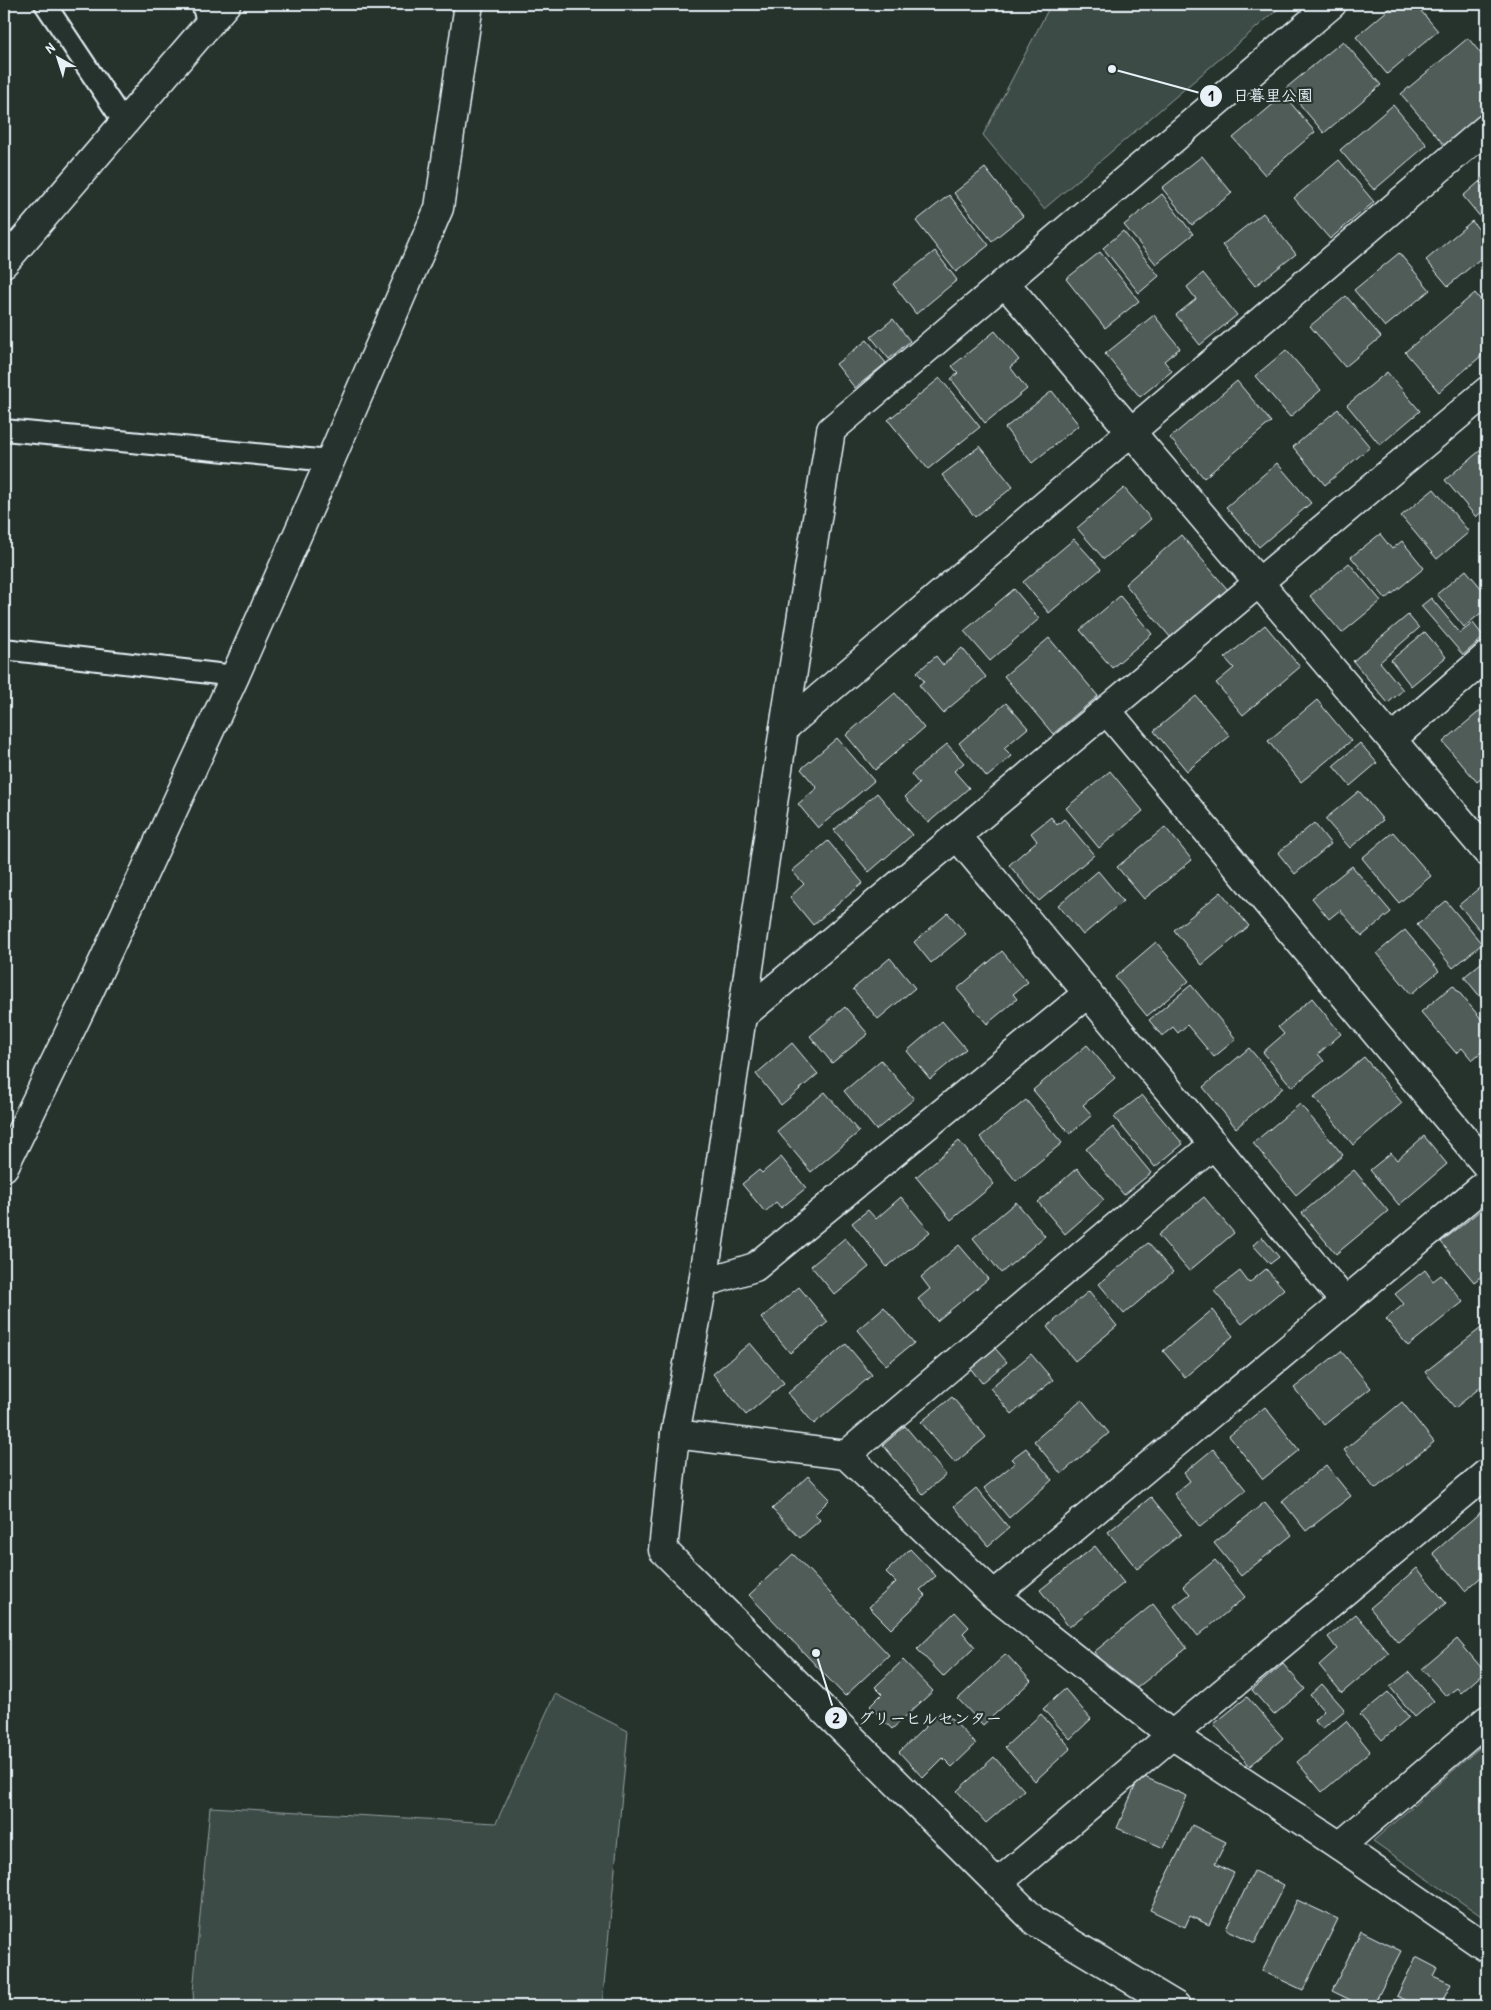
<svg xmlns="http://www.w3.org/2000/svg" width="1491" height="2010" font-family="'Patrick Hand','Klee One',sans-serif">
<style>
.green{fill:#3e4b47;stroke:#939ea0}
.building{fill:#505c59;stroke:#e8f1f8}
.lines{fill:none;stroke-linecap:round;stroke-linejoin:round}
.service-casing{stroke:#e8f1f8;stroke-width:24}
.minor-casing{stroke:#e8f1f8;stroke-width:31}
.tertiary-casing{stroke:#e8f1f8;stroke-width:31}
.service{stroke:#26332d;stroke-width:20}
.minor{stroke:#26332d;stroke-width:28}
.tertiary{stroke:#26332d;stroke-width:28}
.leader{fill:none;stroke:#e8f1f8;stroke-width:2}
.callout-dot{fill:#e8f1f8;stroke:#26332d;stroke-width:2}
.mark-label{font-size:15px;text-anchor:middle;font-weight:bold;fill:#111}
.callout-label{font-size:16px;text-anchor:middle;font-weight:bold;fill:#e8f1f8;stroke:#26332d;stroke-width:4.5;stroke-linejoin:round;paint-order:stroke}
</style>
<rect width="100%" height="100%" fill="#26332d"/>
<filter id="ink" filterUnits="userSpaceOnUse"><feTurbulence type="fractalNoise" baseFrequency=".02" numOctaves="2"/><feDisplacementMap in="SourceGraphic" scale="10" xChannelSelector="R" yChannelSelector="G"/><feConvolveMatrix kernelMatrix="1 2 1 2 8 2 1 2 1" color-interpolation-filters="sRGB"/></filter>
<g filter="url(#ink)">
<!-- green -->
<g class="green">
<polygon points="1051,4 1284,4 1044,209 983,135"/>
<polygon points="555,1694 628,1731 602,2006 194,2006 193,1992 210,1807 496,1823"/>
<polygon points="1487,1741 1487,1920 1373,1841"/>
</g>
<!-- building -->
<g class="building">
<polygon points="1395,4 1415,4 1438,31 1387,74 1356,37"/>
<polygon points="1468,38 1487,61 1487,110 1445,146 1401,94"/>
<polygon points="1343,41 1381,85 1324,133 1286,88"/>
<polygon points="1284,95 1315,132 1265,175 1233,138"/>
<polygon points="1393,105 1427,145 1374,190 1340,150"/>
<polygon points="1202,156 1232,193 1192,225 1162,188"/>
<polygon points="1339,160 1374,202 1330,239 1294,198"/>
<polygon points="985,168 1023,216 992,241 954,193"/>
<polygon points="1487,175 1487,225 1463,196"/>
<polygon points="1162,194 1193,234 1156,264 1124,225"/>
<polygon points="949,195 989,245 956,272 916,221"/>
<polygon points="1263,213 1296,254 1255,286 1222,245"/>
<polygon points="1472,221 1487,240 1487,253 1448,286 1426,260"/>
<polygon points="1123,231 1159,276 1139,293 1103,248"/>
<polygon points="935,251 957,280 916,314 893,284"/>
<polygon points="1100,252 1139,301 1105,328 1066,279"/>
<polygon points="1399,253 1430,290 1385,327 1354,290"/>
<polygon points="1203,273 1237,315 1200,345 1176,315 1196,299 1187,287"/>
<polygon points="1475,293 1487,308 1487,351 1439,392 1405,352"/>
<polygon points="1346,296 1381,337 1345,367 1310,326"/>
<polygon points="1154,315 1180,348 1164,361 1172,371 1140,397 1105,354"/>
<polygon points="893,319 910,341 889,359 871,337"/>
<polygon points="995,331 1019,360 1010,367 1027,389 985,423 951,379 958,373 952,366"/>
<polygon points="867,340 886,363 855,388 836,364"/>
<polygon points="1286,350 1321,390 1290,417 1255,376"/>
<polygon points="1387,372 1420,411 1380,445 1347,405"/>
<polygon points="940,378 980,427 928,469 888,420"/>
<polygon points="1237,381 1271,422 1204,478 1170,438"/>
<polygon points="1052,391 1079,425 1032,463 1005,428"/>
<polygon points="1338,409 1370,447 1325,485 1293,447"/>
<polygon points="980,446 1013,487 975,517 942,475"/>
<polygon points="1482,449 1487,456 1487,507 1476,517 1445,480"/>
<polygon points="1277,463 1311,503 1259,547 1226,507"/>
<polygon points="1124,488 1151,519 1104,559 1077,528"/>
<polygon points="1434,489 1469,532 1437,559 1401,516"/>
<polygon points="1380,534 1392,549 1402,541 1424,568 1386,599 1351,557"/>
<polygon points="1181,535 1228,590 1171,638 1125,584"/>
<polygon points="1074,539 1101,569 1049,613 1023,582"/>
<polygon points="1349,563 1381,601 1342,633 1310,596"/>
<polygon points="1466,570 1487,595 1487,608 1464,627 1437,594"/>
<polygon points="1014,589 1039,619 990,661 964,631"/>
<polygon points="1120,596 1152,634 1112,668 1080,630"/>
<polygon points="1431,598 1460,633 1473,623 1484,637 1463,655 1421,606"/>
<polygon points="1408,615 1419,628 1380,662 1403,690 1388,703 1353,661"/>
<polygon points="1265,625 1300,667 1243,715 1216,683 1234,668 1225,658"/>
<polygon points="1425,632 1446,657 1411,686 1391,660"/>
<polygon points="1049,638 1098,696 1053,734 1004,676"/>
<polygon points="962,648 986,677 943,713 919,685 924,681 917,672 936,656 943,665"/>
<polygon points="895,693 924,728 875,770 846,735"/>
<polygon points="1196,696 1230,736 1187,771 1154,731"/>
<polygon points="1317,700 1351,741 1301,782 1268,741"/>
<polygon points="1006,703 1028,728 1004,748 1012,756 987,777 959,743"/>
<polygon points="1487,705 1487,774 1477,782 1443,742"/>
<polygon points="837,738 874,781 818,828 798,804 817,788 801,769"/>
<polygon points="1360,743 1377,763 1350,786 1333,766"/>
<polygon points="947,744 964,763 954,771 969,788 928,823 905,797 919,784 911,774"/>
<polygon points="1110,771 1143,811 1099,848 1066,808"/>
<polygon points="1359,791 1383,820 1350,848 1325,819"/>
<polygon points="877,793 912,835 869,872 834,830"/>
<polygon points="1051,817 1057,825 1064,819 1094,855 1039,901 1009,865 1037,841 1031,833"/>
<polygon points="1314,823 1331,844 1295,874 1278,853"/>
<polygon points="1165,827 1192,860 1144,899 1117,867"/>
<polygon points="1393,832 1431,876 1399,903 1362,858"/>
<polygon points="828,841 863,883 813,925 790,897 804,884 792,871"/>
<polygon points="1352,866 1391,912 1362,936 1340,910 1329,919 1312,898"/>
<polygon points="1098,871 1123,901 1083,935 1058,905"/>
<polygon points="1484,884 1487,888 1487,935 1485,936 1459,905"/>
<polygon points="1221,892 1249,926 1202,965 1174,930"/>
<polygon points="1446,901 1482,944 1453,968 1417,925"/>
<polygon points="948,913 966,934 931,963 914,942"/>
<polygon points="1405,930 1439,971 1411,994 1377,953"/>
<polygon points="1156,942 1189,981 1147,1016 1115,977"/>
<polygon points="1002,951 1028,982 1013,994 1017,999 987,1024 957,989"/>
<polygon points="890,958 915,988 878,1019 853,989"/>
<polygon points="1487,958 1487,1005 1464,977"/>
<polygon points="1191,985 1236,1039 1214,1057 1187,1025 1178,1033 1173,1027 1162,1036 1149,1020"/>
<polygon points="1453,985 1487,1026 1483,1030 1487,1035 1487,1047 1472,1060 1462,1048 1456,1053 1421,1012"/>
<polygon points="1312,998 1341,1034 1318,1054 1324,1061 1292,1087 1263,1052 1284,1034 1278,1027"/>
<polygon points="845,1007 868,1034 832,1063 810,1036"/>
<polygon points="942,1021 966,1049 930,1079 907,1051"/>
<polygon points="792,1043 818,1074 781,1105 756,1074"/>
<polygon points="1087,1045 1115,1078 1083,1105 1092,1115 1070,1134 1033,1090"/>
<polygon points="1249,1048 1283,1088 1236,1128 1203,1087"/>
<polygon points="1364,1057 1402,1103 1353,1145 1314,1097"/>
<polygon points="881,1060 914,1099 876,1130 844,1091"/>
<polygon points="825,1092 859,1132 811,1172 777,1131"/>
<polygon points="1142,1095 1183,1144 1155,1167 1114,1117"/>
<polygon points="1026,1100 1062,1143 1016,1181 980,1137"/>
<polygon points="1300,1104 1343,1155 1296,1195 1253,1143"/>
<polygon points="1113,1127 1151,1173 1124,1195 1086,1149"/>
<polygon points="1424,1136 1447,1164 1399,1205 1370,1170 1391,1153 1397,1160"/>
<polygon points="959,1141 994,1184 951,1220 916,1177"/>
<polygon points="781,1157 806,1188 781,1208 776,1202 765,1212 742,1184 759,1170 762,1173"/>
<polygon points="1077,1168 1104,1200 1065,1234 1038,1202"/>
<polygon points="1354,1170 1388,1211 1336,1254 1302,1213"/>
<polygon points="901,1197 930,1232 887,1267 852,1223 868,1210 876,1219"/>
<polygon points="1204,1197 1234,1233 1189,1271 1158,1235"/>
<polygon points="1016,1202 1045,1236 1001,1273 973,1238"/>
<polygon points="1487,1205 1487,1272 1474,1282 1441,1242"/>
<polygon points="1262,1237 1279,1257 1270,1264 1253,1245"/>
<polygon points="845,1238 869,1267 835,1295 811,1266"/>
<polygon points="1148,1243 1173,1272 1124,1314 1099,1284"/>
<polygon points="959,1245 988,1279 937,1321 918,1299 930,1289 921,1277"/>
<polygon points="1266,1269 1284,1289 1242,1324 1214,1291 1240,1271 1249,1283"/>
<polygon points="1425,1270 1433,1281 1441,1275 1463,1302 1408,1346 1386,1319 1404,1304 1395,1294"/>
<polygon points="799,1287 828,1322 790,1353 761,1318"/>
<polygon points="1089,1291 1117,1326 1075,1361 1047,1327"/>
<polygon points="884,1307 914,1343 886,1365 857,1330"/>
<polygon points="1212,1310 1233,1336 1185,1377 1163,1351"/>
<polygon points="1485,1325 1487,1329 1487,1382 1455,1408 1425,1372"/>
<polygon points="750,1343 784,1383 746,1415 713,1374"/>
<polygon points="846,1344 872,1375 814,1424 788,1393"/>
<polygon points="994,1347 1007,1362 982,1383 970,1368"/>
<polygon points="1341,1351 1371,1388 1324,1425 1294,1388"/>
<polygon points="1031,1354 1053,1380 1012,1414 990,1388"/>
<polygon points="952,1397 986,1437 955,1463 921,1422"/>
<polygon points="1082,1400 1109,1433 1061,1474 1034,1441"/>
<polygon points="1402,1402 1434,1442 1375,1489 1344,1450"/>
<polygon points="1265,1407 1299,1450 1263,1479 1229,1436"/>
<polygon points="905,1426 946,1475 923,1494 883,1445"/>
<polygon points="1026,1448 1052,1480 1009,1518 984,1488 1015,1463 1011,1459"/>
<polygon points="1213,1449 1246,1490 1200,1527 1174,1494 1190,1481 1184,1473"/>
<polygon points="1326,1465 1351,1496 1306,1531 1282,1501"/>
<polygon points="808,1476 830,1499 815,1514 820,1520 800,1538 772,1509"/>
<polygon points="976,1488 1009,1528 988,1546 954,1506"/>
<polygon points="1151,1497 1181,1534 1137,1569 1108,1532"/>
<polygon points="1265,1502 1292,1535 1241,1576 1214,1543"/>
<polygon points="1482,1511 1487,1516 1487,1572 1465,1591 1433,1553"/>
<polygon points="1095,1546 1124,1583 1069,1627 1040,1590"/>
<polygon points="910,1549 936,1576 920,1590 926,1596 891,1629 869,1607 896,1582 886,1572"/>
<polygon points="793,1554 889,1655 845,1696 749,1595"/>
<polygon points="1215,1560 1245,1597 1198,1636 1174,1606 1190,1594 1183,1586"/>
<polygon points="1417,1568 1446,1603 1398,1642 1370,1608"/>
<polygon points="1153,1604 1187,1648 1128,1695 1094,1652"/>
<polygon points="955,1612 969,1627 963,1633 975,1647 944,1677 917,1649"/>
<polygon points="1356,1614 1389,1653 1342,1693 1319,1665 1337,1649 1328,1637"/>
<polygon points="1457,1639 1485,1672 1461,1693 1457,1688 1446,1696 1422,1669"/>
<polygon points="1006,1654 1031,1681 983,1725 958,1699"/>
<polygon points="903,1660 933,1691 892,1729 870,1706 882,1694 875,1687"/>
<polygon points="1283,1664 1305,1689 1274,1715 1252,1690"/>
<polygon points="1409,1672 1434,1701 1415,1717 1390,1687"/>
<polygon points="1322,1684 1345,1710 1322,1729 1314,1720 1324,1711 1310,1695"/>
<polygon points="1065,1689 1091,1719 1070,1739 1043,1709"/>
<polygon points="1388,1692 1409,1717 1382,1740 1360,1715"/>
<polygon points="1247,1697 1283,1738 1250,1766 1214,1724"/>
<polygon points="943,1710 976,1744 952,1767 943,1758 923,1778 899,1752"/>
<polygon points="1041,1714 1071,1748 1035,1781 1005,1747"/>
<polygon points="1346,1721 1370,1751 1322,1792 1297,1762"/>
<polygon points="994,1757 1024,1790 986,1823 957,1791"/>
<polygon points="1140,1775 1187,1796 1164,1848 1117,1828"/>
<polygon points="1192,1825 1226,1842 1215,1864 1234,1873 1209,1925 1190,1916 1185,1927 1150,1910"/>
<polygon points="1254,1871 1284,1885 1255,1943 1226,1929"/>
<polygon points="1297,1900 1338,1919 1303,1990 1262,1971"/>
<polygon points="1361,1931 1401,1951 1373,2006 1363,2006 1332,1991"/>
<polygon points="1416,1957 1437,1968 1433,1976 1451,1984 1440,2006 1419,2006 1397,1996"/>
</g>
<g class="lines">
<!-- service casing -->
<g class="service-casing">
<g id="service">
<polyline points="45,4 125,124"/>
<polyline points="202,4 208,25"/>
<polyline points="4,430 330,461"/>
<polyline points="4,649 235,676"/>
</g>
</g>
<!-- minor casing -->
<g class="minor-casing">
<g id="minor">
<polyline points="1005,283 1487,852"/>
<polyline points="1107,711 1487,1166"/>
<polyline points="784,728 1487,128"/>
<polyline points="1392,739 1487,656"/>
<polyline points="957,836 1345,1302"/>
<polyline points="742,1016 1487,391"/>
<polyline points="4,1167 89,992 235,676 330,461 439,208 469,4"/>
<polyline points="703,1283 755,1267 1088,993"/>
<polyline points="675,1434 846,1455 994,1595 1172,1735 1340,1846 1487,1948"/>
<polyline points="846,1455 1214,1144"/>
<polyline points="994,1595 1487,1183"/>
<polyline points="1340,1846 1487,1720"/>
<polyline points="1176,2006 1036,1922 663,1550 675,1434 703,1283 784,728 831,430 1332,4"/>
</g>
</g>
<!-- tertiary casing -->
<g class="tertiary-casing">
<g id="tertiary">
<polyline points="4,263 226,4"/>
<polyline points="998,1883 1172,1735 1487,1473"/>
</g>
</g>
<!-- service -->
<use href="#service" class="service"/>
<!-- minor -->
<use href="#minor" class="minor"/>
<!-- tertiary -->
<use href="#tertiary" class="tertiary"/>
</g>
</g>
<!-- callouts -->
<path class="leader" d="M1112 69L1211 96M816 1653L836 1718"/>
<g class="callout-dot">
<circle cx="1112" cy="69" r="5"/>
<circle cx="816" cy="1653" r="5"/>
<circle cx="1211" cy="96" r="12"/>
<circle cx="836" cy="1718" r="12"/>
</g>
<g class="mark-label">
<text x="1211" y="101">1</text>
<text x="836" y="1723">2</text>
</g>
<g class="callout-label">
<text x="1273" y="101">日暮里公園</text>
<text x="930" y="1724">グリーヒルセンター</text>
</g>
<!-- margin -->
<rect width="1491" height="2010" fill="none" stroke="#26332d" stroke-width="20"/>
<rect x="10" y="10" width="1471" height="1990" fill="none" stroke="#e8f1f8" stroke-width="2" filter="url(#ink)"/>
<!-- north arrow -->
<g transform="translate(58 58) rotate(321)" stroke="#26332d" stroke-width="4" paint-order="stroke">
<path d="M0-4L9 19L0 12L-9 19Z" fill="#e8f1f8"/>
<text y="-8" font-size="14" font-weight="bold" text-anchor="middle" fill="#e8f1f8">N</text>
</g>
</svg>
